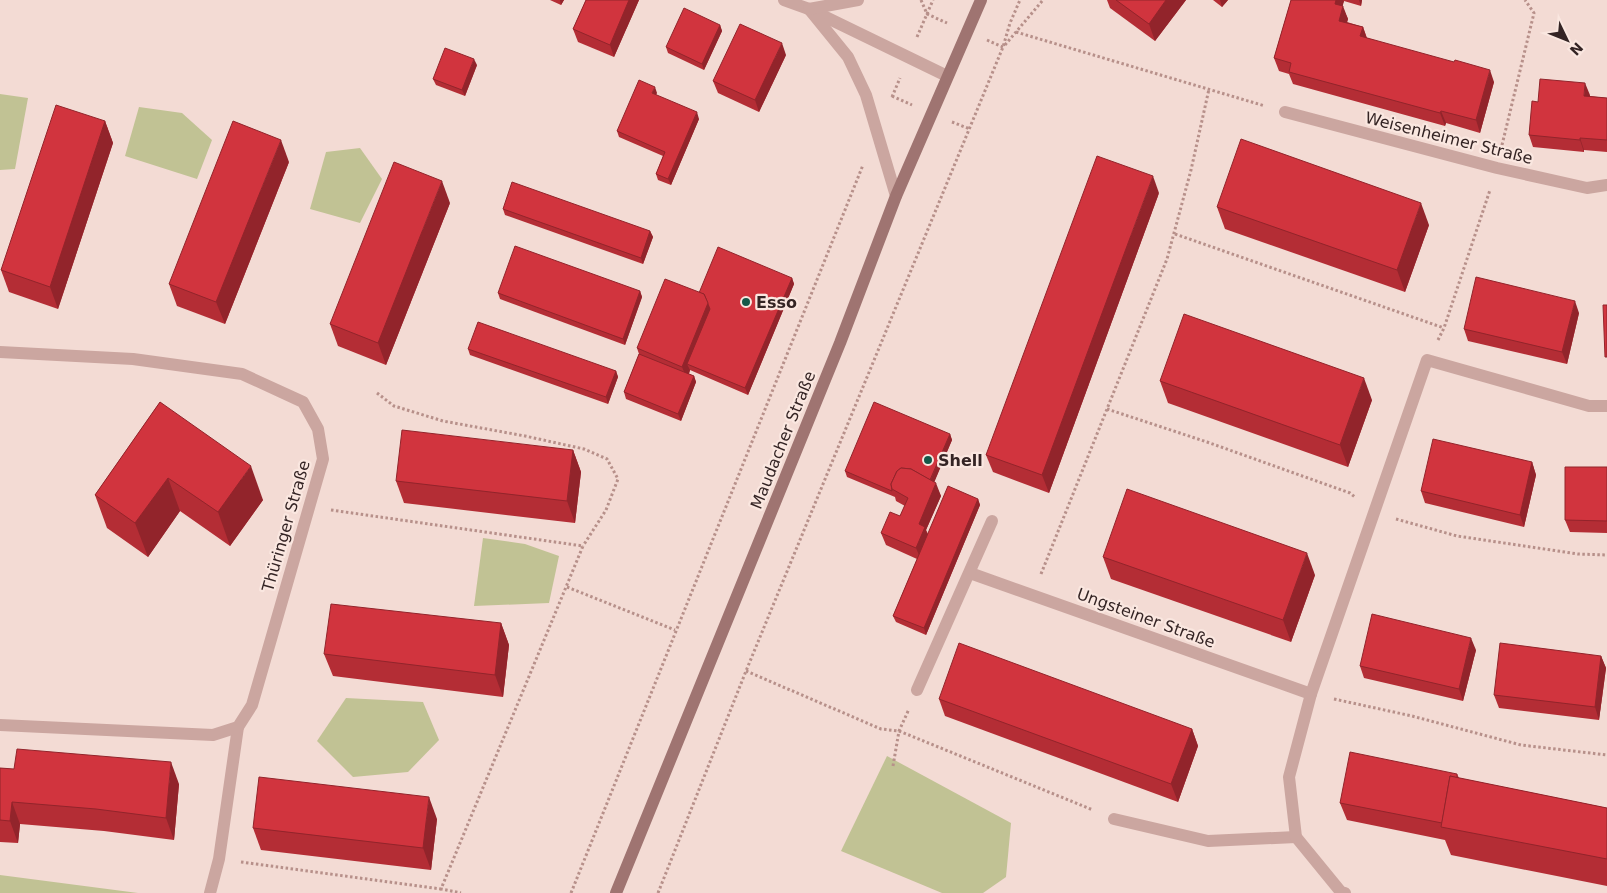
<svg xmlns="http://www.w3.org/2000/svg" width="1607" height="893" font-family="'DejaVu Sans',sans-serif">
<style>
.green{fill:#c1c294}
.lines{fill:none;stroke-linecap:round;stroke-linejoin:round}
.path{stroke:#b7908a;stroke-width:3;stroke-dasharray:2.5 2.5;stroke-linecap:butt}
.service{stroke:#cba6a0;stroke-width:12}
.minor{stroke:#cba6a0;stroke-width:12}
.secondary{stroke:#9f7471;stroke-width:12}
.wall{fill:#b42d35}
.shaded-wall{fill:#92242b}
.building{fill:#d1343e;stroke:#92242b}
.poi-dot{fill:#165849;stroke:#fae7e0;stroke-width:2}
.labels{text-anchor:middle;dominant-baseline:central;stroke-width:4.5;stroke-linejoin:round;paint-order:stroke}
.street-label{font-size:16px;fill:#342424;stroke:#fae7e0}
.poi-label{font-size:16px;font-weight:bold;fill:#342424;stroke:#fae7e0;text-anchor:start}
</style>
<rect width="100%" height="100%" fill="#f3dbd4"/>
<!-- green -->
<g class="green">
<polygon points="0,94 28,98 15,169 0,170"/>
<polygon points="139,107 182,113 212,140 197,179 125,156"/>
<polygon points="360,148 382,179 360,223 310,209 326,152"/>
<polygon points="483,538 525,544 559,556 549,603 474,606"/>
<polygon points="346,698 423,702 439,740 408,772 353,777 317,741"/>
<polygon points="887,756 1011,823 1006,877 983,893 942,893 841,851"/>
<polygon points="0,875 138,893 0,893"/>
</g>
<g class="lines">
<!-- path -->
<g class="path">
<polyline points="921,0 927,14 947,23"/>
<polyline points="1016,32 1265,106"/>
<polyline points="917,37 933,0"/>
<polyline points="987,40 1003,47"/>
<polyline points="1005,45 1043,0"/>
<polyline points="892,96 912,105"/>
<polyline points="892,97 900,78"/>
<polyline points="952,122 970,129"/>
<polyline points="1502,145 1534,13 1525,0"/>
<polyline points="1175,234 1444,328"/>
<polyline points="1438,340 1444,328 1490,190"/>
<polyline points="377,393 394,406 443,421 525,436 584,449 607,459 618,479 606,510 583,546"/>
<polyline points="1107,409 1207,442 1350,493 1356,498"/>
<polyline points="331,510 583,546 441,889 461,893"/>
<polyline points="1396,519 1457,536 1578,554 1607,555"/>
<polyline points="1041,574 1167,259 1191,170 1209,89"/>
<polyline points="567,587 675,630"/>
<polyline points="746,671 881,729 899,731 1093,810"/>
<polyline points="1334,699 1412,716 1521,745 1607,755"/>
<polyline points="893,766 899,731 909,709"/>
<polyline points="241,862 441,889"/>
<polyline points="571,893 863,165"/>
<polyline points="658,893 746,671 1003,47 1010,23 1020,0"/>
</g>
<!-- service -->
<g class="service">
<polyline points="1114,819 1208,841 1296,837"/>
<polyline points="210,893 219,859 238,727"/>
</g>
<!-- minor -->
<g class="minor">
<polyline points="784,0 809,9 947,76"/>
<polyline points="809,9 848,57 866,95 896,196"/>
<polyline points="809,9 858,0"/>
<polyline points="1285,112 1497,168 1587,188 1607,185"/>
<polyline points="0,352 133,359 242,374 303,402 318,429 323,459 252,705 238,727 213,735 0,725"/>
<polyline points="970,573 1311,694"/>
<polyline points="917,690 992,521"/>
<polyline points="1345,893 1341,892 1296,837 1289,777 1311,694 1427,360 1589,406 1607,406"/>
</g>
<!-- secondary -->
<polyline class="secondary" points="616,893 840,343 896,196 981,0"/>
</g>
<!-- wall -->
<g class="wall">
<polygon points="550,0 564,0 561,5"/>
<polygon points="586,0 639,0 614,57 578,42 573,29"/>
<polygon points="1107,0 1186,0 1155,41 1110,8"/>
<polygon points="1213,0 1228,0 1222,7"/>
<polygon points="1291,0 1362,0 1361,6 1344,1 1342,6 1348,19 1347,22 1363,27 1367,38 1494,82 1480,133 1446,123 1445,126 1293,84 1289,74 1279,71 1274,58"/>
<polygon points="720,25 722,31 704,70 668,53 666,47"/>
<polygon points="786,55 759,112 718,93 713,81"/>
<polygon points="477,65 465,96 436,85 433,79"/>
<polygon points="657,93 656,95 699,119 671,185 658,180 656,174 663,156 619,137 617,131"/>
<polygon points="1590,95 1589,96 1607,98 1607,152 1584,150 1584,152 1533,147 1529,135 1538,102"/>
<polygon points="105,121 113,143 58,309 9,292 1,270"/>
<polygon points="289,162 225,324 177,306 169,284"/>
<polygon points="1159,193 1049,493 993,472 986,455"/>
<polygon points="450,203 386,365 338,346 330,324"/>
<polygon points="1217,207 1429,225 1405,292 1225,229"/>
<polygon points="503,209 650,231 653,237 643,264 505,215"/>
<polygon points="792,278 794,284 748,395 690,370 689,374 694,376 696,382 681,421 626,399 624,392 639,354 637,348 699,293"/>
<polygon points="640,291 642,297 625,345 500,299 498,293"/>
<polygon points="1579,313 1567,364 1468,341 1464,329"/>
<polygon points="468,349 616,371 618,377 608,404 470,355"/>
<polygon points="1160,381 1372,400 1348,467 1168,403"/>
<polygon points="160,402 263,500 230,546 180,511 148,557 107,528 95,495"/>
<polygon points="950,434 952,440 934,482 941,496 926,530 928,534 978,499 980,505 926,635 896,622 893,616 917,559 886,545 881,533 900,516 905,506 896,501 895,497 847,477 845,471"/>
<polygon points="573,450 581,472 575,523 404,503 396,481"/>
<polygon points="1532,462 1536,475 1524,527 1425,503 1421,491"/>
<polygon points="1607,467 1607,533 1570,532 1565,520"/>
<polygon points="1103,557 1315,575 1291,642 1111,579"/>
<polygon points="501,623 509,645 503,697 333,676 324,654"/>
<polygon points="1476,650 1463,701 1364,678 1360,666"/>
<polygon points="1601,656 1606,668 1599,720 1499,708 1494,695"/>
<polygon points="939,699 1192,729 1198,746 1178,802 945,716"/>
<polygon points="0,768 179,784 174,840 104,831 20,824 18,843 0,842"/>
<polygon points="1457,774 1459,778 1607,808 1607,886 1451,855 1445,840 1347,820 1340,803"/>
<polygon points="437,819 431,870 261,850 253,828"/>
</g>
<!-- shaded-wall -->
<g class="shaded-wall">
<polygon points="560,0 564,0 561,5"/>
<polygon points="629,0 639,0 614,57 610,45"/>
<polygon points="1166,0 1186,0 1155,41 1149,24"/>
<polygon points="1220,0 1228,0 1222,7"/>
<polygon points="1336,0 1343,0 1344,1 1340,16 1335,4"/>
<polygon points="1359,0 1362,0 1361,6"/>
<polygon points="1343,6 1348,19 1344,33 1339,21"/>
<polygon points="720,25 722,31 704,70 702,64"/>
<polygon points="1363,27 1367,39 1360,36"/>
<polygon points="782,43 786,55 759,112 755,100"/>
<polygon points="474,59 477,65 465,96 462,90"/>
<polygon points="1490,70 1494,82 1480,133 1476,120"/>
<polygon points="1585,83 1590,95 1589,108 1584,96"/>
<polygon points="655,87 657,93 654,99 652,93"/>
<polygon points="1441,111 1446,123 1445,126 1440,113"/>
<polygon points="697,112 699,119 671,185 668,179"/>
<polygon points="105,121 113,143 58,309 50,287"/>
<polygon points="1580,138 1584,150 1584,152 1580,140"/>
<polygon points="281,140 289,162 225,324 216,302"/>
<polygon points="1153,176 1159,193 1049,493 1042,475"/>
<polygon points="442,181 450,203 386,365 378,343"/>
<polygon points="1421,203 1429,225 1405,292 1397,270"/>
<polygon points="650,231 653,237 643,264 641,258"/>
<polygon points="792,278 794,284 748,395 745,388"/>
<polygon points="640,291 642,297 625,345 623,339"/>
<polygon points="1575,301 1579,313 1567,364 1562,352"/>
<polygon points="708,303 712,315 687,364 690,370 687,379 682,367"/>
<polygon points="616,371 618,377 608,404 606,397"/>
<polygon points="694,376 696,382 681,421 678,414"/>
<polygon points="1364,378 1372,400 1348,467 1340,445"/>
<polygon points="950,434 952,440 931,490 929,484"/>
<polygon points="573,450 581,472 575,523 567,501"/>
<polygon points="1532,462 1536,475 1524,527 1520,515"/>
<polygon points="251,466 263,500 230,546 218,512"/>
<polygon points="168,478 180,511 148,557 135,523"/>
<polygon points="936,483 941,496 926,530 929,539 921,560 916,548 919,524"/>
<polygon points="978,499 980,505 926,635 924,628"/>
<polygon points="1307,553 1315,575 1291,642 1283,620"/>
<polygon points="501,623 509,645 503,697 495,675"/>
<polygon points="1471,638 1476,650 1463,701 1459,689"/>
<polygon points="1601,656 1606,668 1599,720 1595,707"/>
<polygon points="1192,729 1198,746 1178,802 1171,784"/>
<polygon points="171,762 179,784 174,840 166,818"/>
<polygon points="429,797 437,819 431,870 423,848"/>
<polygon points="12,802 20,824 18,843 10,821"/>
</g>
<!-- building -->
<g class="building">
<polygon points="586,0 629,0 610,45 573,29"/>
<polygon points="1116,0 1166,0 1149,24"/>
<polygon points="1291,0 1336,0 1335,4 1343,6 1339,21 1363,27 1360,36 1454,62 1455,60 1490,70 1476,120 1441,111 1440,113 1289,72 1291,63 1274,58"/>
<polygon points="684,8 720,25 702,64 666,47"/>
<polygon points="740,24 782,43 755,100 713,81"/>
<polygon points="445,48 474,59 462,90 433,79"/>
<polygon points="1540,79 1585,83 1584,96 1607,98 1607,140 1580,138 1580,140 1529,135 1532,101 1538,102"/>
<polygon points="639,80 655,87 652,93 697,112 668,179 656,174 665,152 617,131"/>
<polygon points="56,105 105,121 50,287 1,270"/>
<polygon points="233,121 281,140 216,302 169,284"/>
<polygon points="1241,139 1421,203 1397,270 1217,207"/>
<polygon points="1097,156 1153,176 1042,475 986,455"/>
<polygon points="394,162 442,181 378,343 330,324"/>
<polygon points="512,182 650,231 641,258 503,209"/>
<polygon points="515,246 640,291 623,339 498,293"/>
<polygon points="718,247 792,278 745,388 687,364 710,309 704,294 699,293"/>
<polygon points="1476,277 1575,301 1562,352 1464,329"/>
<polygon points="665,279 704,294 708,303 682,367 637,348"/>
<polygon points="1603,305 1607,305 1607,357 1605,357"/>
<polygon points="1184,314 1364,378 1340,445 1160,381"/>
<polygon points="478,322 616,371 606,397 468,349"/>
<polygon points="639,354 694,376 678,414 624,392"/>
<polygon points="160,402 251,466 218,512 168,478 135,523 95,495"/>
<polygon points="874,402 950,434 930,480 911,469 901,468 897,471 891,484 892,491 845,471"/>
<polygon points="402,430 573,450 567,501 396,481"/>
<polygon points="1433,439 1532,462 1520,515 1421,491"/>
<polygon points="1565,467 1607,467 1607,521 1565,520"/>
<polygon points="901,468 911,469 936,483 919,524 925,527 916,548 881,533 890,512 900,516 908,498 892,489 891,484 897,471"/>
<polygon points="948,486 978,499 924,628 893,616"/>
<polygon points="1127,489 1307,553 1283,620 1103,557"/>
<polygon points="331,604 501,623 495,675 324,654"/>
<polygon points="1372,614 1471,638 1459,689 1360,666"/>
<polygon points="959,643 1192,729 1171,784 939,699"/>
<polygon points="1500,643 1601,656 1595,707 1494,695"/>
<polygon points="17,749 171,762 166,818 96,809 12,802 10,821 0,820 0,768 14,769"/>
<polygon points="1350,752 1457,774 1457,778 1450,776 1442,823 1340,803"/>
<polygon points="1450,776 1607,808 1607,859 1441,827"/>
<polygon points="259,777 429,797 423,848 253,828"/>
</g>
<!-- markers -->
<g class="poi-dot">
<circle cx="746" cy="302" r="5"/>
<circle cx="928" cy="460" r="5"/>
</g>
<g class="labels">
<!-- street labels -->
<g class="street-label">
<text transform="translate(1449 138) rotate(14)">Weisenheimer Straße</text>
<text transform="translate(783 440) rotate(-68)">Maudacher Straße</text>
<text transform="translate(286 526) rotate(-74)">Thüringer Straße</text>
<text transform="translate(1146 618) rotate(20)">Ungsteiner Straße</text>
</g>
<!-- poi labels -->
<g class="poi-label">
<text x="756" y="302">Esso</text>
<text x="938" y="460">Shell</text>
</g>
</g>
<!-- north arrow -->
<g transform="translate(1567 40) rotate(133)" stroke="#fae7e0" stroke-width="4" paint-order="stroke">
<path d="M0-4L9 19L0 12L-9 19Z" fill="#342424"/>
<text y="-8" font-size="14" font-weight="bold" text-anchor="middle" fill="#342424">N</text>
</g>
</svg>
